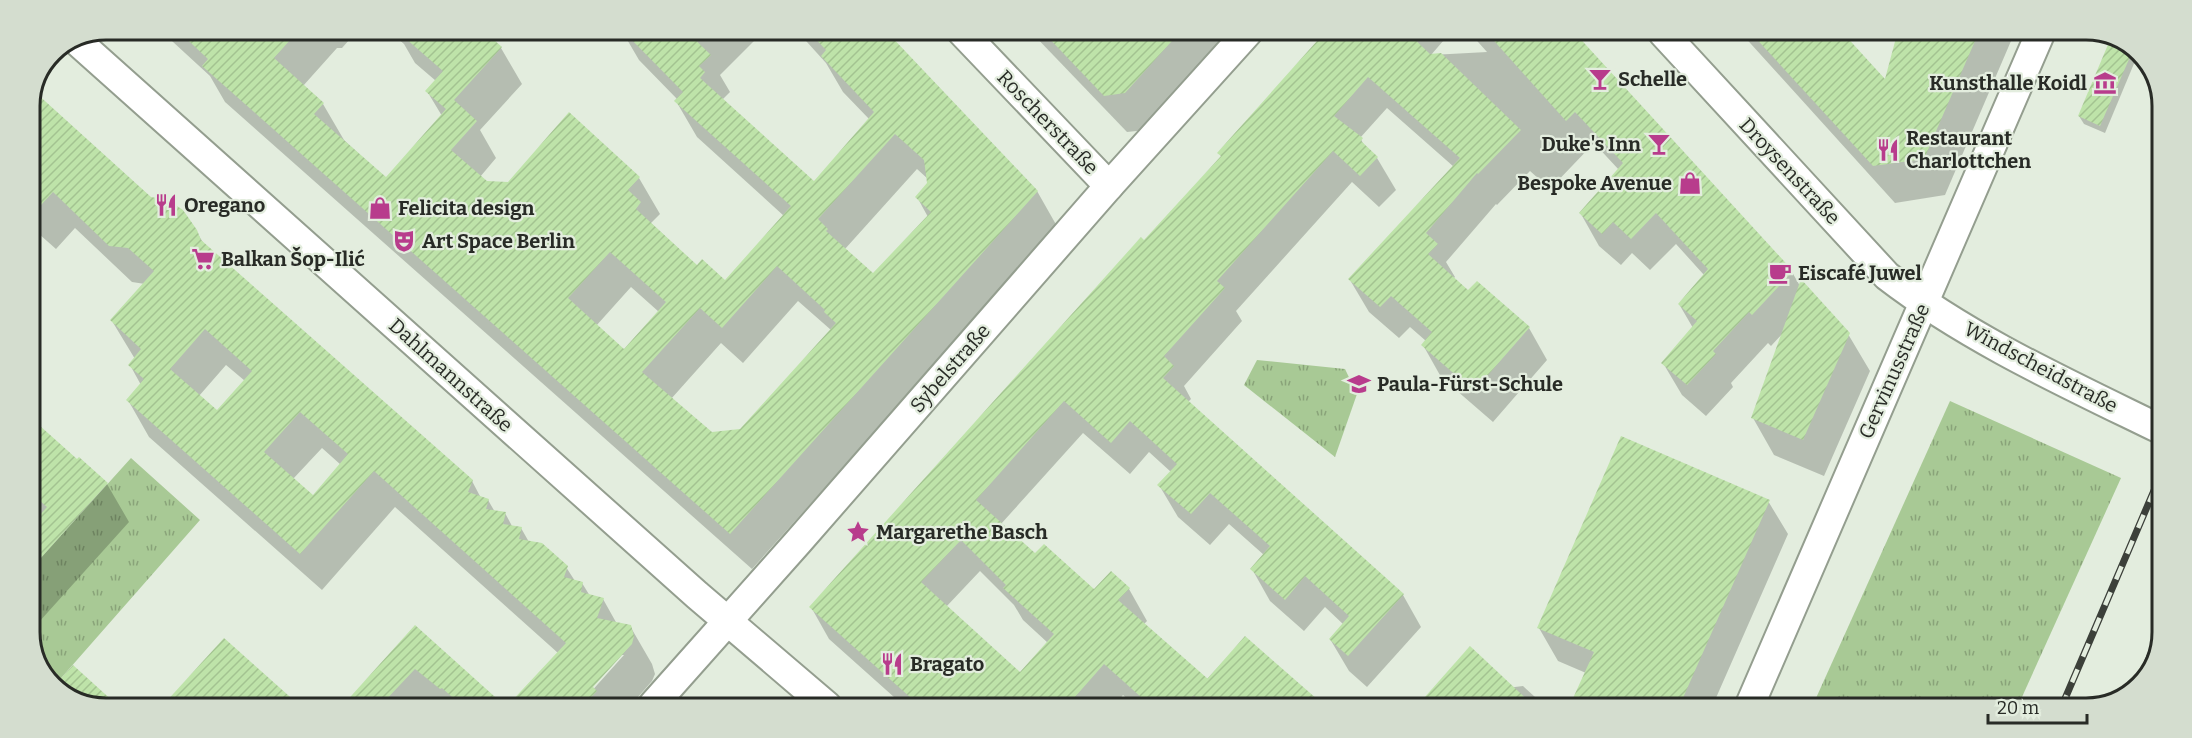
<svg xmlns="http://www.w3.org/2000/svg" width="2192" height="738" font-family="Bitter,serif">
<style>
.park{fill:url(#park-tufts)}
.shadow{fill:#0003;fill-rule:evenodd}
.building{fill:url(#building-hatch);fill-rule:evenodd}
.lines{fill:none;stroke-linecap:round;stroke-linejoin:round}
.street-casing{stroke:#949e8f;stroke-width:32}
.street{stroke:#fff;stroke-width:28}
.rail-casing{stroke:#3c403a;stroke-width:7}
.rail{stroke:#e3edde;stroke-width:4.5;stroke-dasharray:14;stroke-linecap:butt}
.labels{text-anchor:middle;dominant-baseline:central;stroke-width:4.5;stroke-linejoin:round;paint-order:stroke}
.poi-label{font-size:20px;font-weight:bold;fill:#282b26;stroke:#e3edde;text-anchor:start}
.street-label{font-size:20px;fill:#282b26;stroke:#e3edde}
.rim{fill:none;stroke:#282b26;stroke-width:3}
</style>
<defs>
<pattern id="park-tufts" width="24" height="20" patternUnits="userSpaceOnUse" patternTransform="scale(1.5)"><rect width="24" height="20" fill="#a8c995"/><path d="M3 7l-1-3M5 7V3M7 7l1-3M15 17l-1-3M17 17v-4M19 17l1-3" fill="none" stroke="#89a379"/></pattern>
<pattern id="building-hatch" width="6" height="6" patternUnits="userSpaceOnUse" patternTransform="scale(1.5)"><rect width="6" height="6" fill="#bee3a9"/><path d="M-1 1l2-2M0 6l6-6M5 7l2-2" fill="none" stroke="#a3c391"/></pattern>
</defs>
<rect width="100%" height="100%" fill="#e3edde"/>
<!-- park -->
<g class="park">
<polygon points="1257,360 1345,369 1357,394 1335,457 1244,385"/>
<polygon points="1950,401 2121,478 2017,708 1812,707"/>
<path d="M131 458 200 520 55 685C25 663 30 604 30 570Z"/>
</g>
<!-- shadow -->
<g class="shadow">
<path d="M160 30H358L342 48H337L303 86 323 104 344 140 386 179 442 116 427 91 436 81 415 63 404 44 389 31H482L501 48 522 84 480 130 496 158 480 177 487 183 639 178 660 214 651 223 698 267 725 282 784 216 697 137 676 101 678 100 639 60 622 31H764L720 75 730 92 722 100 814 183 870 120 843 92 826 63 797 31 884 32 1037 191 1058 228 752 569 225 102 210 76ZM917 169 928 179V184L917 197 928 217 874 275 845 249ZM631 287 659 312 624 351 596 326ZM798 301 831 330 740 431 711 434 671 399 721 343 743 363Z"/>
<polygon points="1031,32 1234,32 1146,130 1127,132"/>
<path d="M1327 32 1450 33 1431 55 1487 52 1470 33H1573L1792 272 1800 286 1848 334 1870 371 1824 476 1774 455 1753 418 1783 333 1771 346 1768 343 1731 383 1733 387 1706 416 1682 395 1663 363 1693 328 1679 304 1704 275 1676 244 1650 270 1632 253 1621 265 1599 246 1581 214 1619 170 1594 143 1550 189 1530 171 1497 205 1496 204 1446 262 1455 277 1453 279 1468 292 1529 328 1547 360 1493 422 1441 377 1423 345 1426 341 1410 327 1399 338 1369 312 1350 280 1454 167 1387 108 1360 138 1366 148 1377 158 1396 190 1379 207 1352 182 1236 311 1242 321 1184 386 1191 399 1188 402 1403 595 1421 627 1367 687 1349 671 1330 639 1344 625 1325 607 1304 631 1270 601 1252 569 1264 555 1229 524 1210 545 1178 517 1159 485 1171 472 1149 452 1130 474 1083 433 1001 524 1035 555 1095 592 1129 589 1147 621 1144 624 1206 680 1245 638 1323 706H1135L1123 695 1114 706H904L829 639 811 607 1222 157 1219 153ZM980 571 1014 605 1023 620 1048 643 1020 674 946 607Z"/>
<polygon points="1741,33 1849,33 1845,37 1886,82 1897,36 1903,34 2014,34 1945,195 1895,203"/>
<polygon points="2113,36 2138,54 2105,133 2084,124 2079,116"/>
<path d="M34 92 151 198 196 231 204 244 472 481 481 498 488 500 495 512 505 513 512 526 521 528 529 542 566 567 575 581 582 583 590 596 603 599 617 624 630 626 652 664 655 674 652 681 631 705H510L558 653 395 507 322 590 149 437 128 400 141 385 130 365 135 359 112 321 145 284 132 282 75 228 56 249 30 226V102ZM226 365 245 381 217 412 199 396ZM322 448 341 465 313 497 293 479ZM620 655H624L589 694 587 692Z"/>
<polygon points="30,431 107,484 129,522 30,632 30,529 40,518 30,509"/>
<polygon points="1768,501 1788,534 1712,707 1570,707 1586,673 1558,661 1539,628"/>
<polygon points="415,627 502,705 345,705"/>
<polygon points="224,640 296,704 166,704"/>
<polygon points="1523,686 1546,707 1430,707 1426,698"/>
</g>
<!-- building -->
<g class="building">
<path d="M177 30H299L274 58 324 103 314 114 386 177 446 109 425 91 443 71 397 31H484L502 47 454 100 477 121 451 150 487 181 508 182 569 112 640 177 628 190 641 202 636 209 697 265 702 259 725 280 791 206 674 101 683 92 623 31H686L711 55 699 66 705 72 700 78 814 181 874 112 821 56 826 50 808 31 887 32 1038 191 730 534 202 66 208 59ZM895 134 924 160 927 183 915 197 931 212 873 273 826 231 828 229 818 219ZM610 252 666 302 624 349 568 298ZM777 266 825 310 824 312 836 323 740 429 712 432 642 372 700 308 722 328Z"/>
<polygon points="1043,32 1180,32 1125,93 1104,96"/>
<path d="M1325 32 1408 33 1430 54 1441 53 1521 130 1478 174 1477 173 1426 233 1438 244 1428 254 1468 290 1477 281 1530 327 1474 391 1421 345 1432 332 1391 296 1380 307 1348 279 1460 158 1368 77 1334 116 1363 138 1361 141 1378 157 1360 176 1333 151 1217 281 1225 288 1164 356 1174 366 1163 378 1404 594 1348 656 1329 639 1349 616 1305 576 1285 600 1250 569 1270 546 1210 493 1191 514 1157 485 1177 464 1130 421 1111 443 1064 401 976 500 1035 553 1044 544 1094 589 1111 571 1130 588 1118 600 1208 679 1184 706H1151L1104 664 1067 706H920L809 607 1141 237 1144 240 1221 156 1217 153ZM961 540 1006 585 1003 588 1054 634 1020 672 921 582Z"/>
<polygon points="1487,33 1575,33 1793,271 1752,315 1749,312 1713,351 1716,354 1687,385 1661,363 1697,321 1678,304 1708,269 1656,213 1631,239 1613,222 1602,234 1579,213 1623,163 1575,112 1566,121"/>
<polygon points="1751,33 1843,33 1885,79 1897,34 1978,34 1924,159 1873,166"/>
<polygon points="2112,35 2133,50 2100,126 2078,116"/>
<path d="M35 92 151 197 168 200 183 210 197 230 201 240 473 480 468 492 489 499 486 509 506 512 503 524 522 527 519 539 542 543 568 566 564 577 583 582 581 592 604 598 597 618 631 625 634 636 632 644 593 687 597 691 584 705H508L566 643 374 471 300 554 126 400 144 379 128 365 141 349 110 320 154 271 128 248 109 246 53 192 30 217V102ZM205 329 252 371 217 410 170 369ZM300 412 348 454 313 495 264 452Z"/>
<polygon points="1801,279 1850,333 1803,440 1751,418"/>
<polygon points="30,417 77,459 79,457 108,483 30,570 30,526 47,507 30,492"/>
<polygon points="1621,436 1770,500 1679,707 1569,707 1594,652 1537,628"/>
<polygon points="415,625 504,705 461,705 442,688 440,689 415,669 381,705 343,705"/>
<polygon points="1245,636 1325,706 1206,706 1193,695"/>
<polygon points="224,638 298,704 164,704"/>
<polygon points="1470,646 1535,707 1443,707 1424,698"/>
<polygon points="73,665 116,704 82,704 55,685"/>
</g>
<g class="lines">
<!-- street casing -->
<g class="street-casing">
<g id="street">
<polyline points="962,32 1109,186"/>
<path d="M1663 33 1887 276C1969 339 2066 383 2160 429"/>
<polyline points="78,42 697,595 827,706"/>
<polyline points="653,705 798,542 1109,186 1248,32"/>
<polyline points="1749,707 2040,34"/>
</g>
</g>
<!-- street -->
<use href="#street" class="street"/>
<!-- rail casing -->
<g class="rail-casing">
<g id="rail">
<polyline points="2139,682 2158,638"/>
<polyline points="2061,708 2159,479"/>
</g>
</g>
<!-- rail -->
<use href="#rail" class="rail"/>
</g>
<!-- icons -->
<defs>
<g id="bar-bare" transform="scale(1.8)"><path d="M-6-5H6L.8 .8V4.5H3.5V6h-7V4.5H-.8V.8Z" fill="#b83c8c" stroke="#e3edde" stroke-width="2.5" paint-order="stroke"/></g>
<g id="museum-bare" transform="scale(1.8)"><path d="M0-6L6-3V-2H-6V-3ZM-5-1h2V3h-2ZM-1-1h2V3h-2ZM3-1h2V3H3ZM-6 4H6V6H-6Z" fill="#b83c8c" stroke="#e3edde" stroke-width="2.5" paint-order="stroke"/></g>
<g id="restaurant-bare" transform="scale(1.8)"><path d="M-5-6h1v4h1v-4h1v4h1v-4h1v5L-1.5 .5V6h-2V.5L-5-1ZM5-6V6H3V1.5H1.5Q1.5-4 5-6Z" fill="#b83c8c" stroke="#e3edde" stroke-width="2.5" paint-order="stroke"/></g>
<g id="shop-bare" transform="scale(1.8)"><path d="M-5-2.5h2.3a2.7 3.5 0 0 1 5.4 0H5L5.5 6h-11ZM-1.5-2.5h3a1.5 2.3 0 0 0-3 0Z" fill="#b83c8c" stroke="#e3edde" stroke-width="2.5" paint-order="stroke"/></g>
<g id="theatre-bare" transform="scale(1.8)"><path d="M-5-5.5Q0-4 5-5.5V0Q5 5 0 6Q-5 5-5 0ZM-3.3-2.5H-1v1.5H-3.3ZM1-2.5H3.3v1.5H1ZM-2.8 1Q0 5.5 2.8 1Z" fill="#b83c8c" stroke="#e3edde" stroke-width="2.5" paint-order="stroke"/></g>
<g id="supermarket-bare" transform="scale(1.8)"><path d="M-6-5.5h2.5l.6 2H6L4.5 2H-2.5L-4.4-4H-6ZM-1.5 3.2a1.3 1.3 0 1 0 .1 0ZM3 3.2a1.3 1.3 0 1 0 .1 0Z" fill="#b83c8c" stroke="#e3edde" stroke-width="2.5" paint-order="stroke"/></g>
<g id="cafe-bare" transform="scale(1.8)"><path d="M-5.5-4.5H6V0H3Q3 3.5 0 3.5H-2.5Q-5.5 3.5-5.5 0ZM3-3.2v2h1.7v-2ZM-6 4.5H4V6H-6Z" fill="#b83c8c" stroke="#e3edde" stroke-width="2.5" paint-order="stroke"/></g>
<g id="school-bare" transform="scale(1.8)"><path d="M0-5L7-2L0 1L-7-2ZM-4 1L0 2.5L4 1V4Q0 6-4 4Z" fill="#b83c8c" stroke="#e3edde" stroke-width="2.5" paint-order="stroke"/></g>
<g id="sight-bare" transform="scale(1.8)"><path d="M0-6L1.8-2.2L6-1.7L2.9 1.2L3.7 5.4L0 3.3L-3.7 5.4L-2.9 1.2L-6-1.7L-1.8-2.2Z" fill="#b83c8c" stroke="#e3edde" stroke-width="2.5" paint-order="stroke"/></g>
</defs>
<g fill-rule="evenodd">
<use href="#bar-bare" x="1600" y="79"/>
<use href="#museum-bare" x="2105" y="83"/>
<use href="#bar-bare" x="1659" y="144"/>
<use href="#restaurant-bare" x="1888" y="150"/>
<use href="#shop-bare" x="1690" y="183"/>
<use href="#restaurant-bare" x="166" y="205"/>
<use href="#shop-bare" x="380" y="208"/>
<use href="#theatre-bare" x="404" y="241"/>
<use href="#supermarket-bare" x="203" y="259"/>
<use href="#cafe-bare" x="1780" y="273"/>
<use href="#school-bare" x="1359" y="384"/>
<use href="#sight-bare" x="858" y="532"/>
<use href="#restaurant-bare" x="892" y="664"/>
</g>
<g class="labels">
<!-- poi labels -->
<g class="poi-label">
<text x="1618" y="79">Schelle</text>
<text x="2087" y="83" text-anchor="end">Kunsthalle Koidl</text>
<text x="1906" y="138">Restaurant<tspan x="1906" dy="23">Charlottchen</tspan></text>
<text x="1641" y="144" text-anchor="end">Duke's Inn</text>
<text x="1672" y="183" text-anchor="end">Bespoke Avenue</text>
<text x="184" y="205">Oregano</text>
<text x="398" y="208">Felicita design</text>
<text x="422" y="241">Art Space Berlin</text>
<text x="221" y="259">Balkan Šop-Ilić</text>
<text x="1798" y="273">Eiscafé Juwel</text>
<text x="1377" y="384">Paula-Fürst-Schule</text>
<text x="876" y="532">Margarethe Basch</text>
<text x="910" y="664">Bragato</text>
</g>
<!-- street labels -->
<g class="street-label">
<text transform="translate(1048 122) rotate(46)">Roscherstraße</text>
<text transform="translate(1790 171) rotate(47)">Droysenstraße</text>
<text transform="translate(2041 367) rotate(28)">Windscheidstraße</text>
<text transform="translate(950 368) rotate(-49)">Sybelstraße</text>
<text transform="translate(1894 371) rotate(-66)">Gervinusstraße</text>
<text transform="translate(451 375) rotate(42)">Dahlmannstraße</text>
</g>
</g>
<!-- crop -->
<path d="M0 0H2192V738H0ZM106 40H2086A66 66 0 0 1 2152 106V632A66 66 0 0 1 2086 698H106A66 66 0 0 1 40 632V106A66 66 0 0 1 106 40Z" fill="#d4ddcf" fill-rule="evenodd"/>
<path class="rim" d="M106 40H2086A66 66 0 0 1 2152 106V632A66 66 0 0 1 2086 698H106A66 66 0 0 1 40 632V106A66 66 0 0 1 106 40Z"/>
<!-- scale -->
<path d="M1988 714v9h99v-9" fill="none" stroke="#282b26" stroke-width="3"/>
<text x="1997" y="714" font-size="18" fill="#282b26" stroke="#e3edde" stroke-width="4.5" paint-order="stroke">20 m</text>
</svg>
